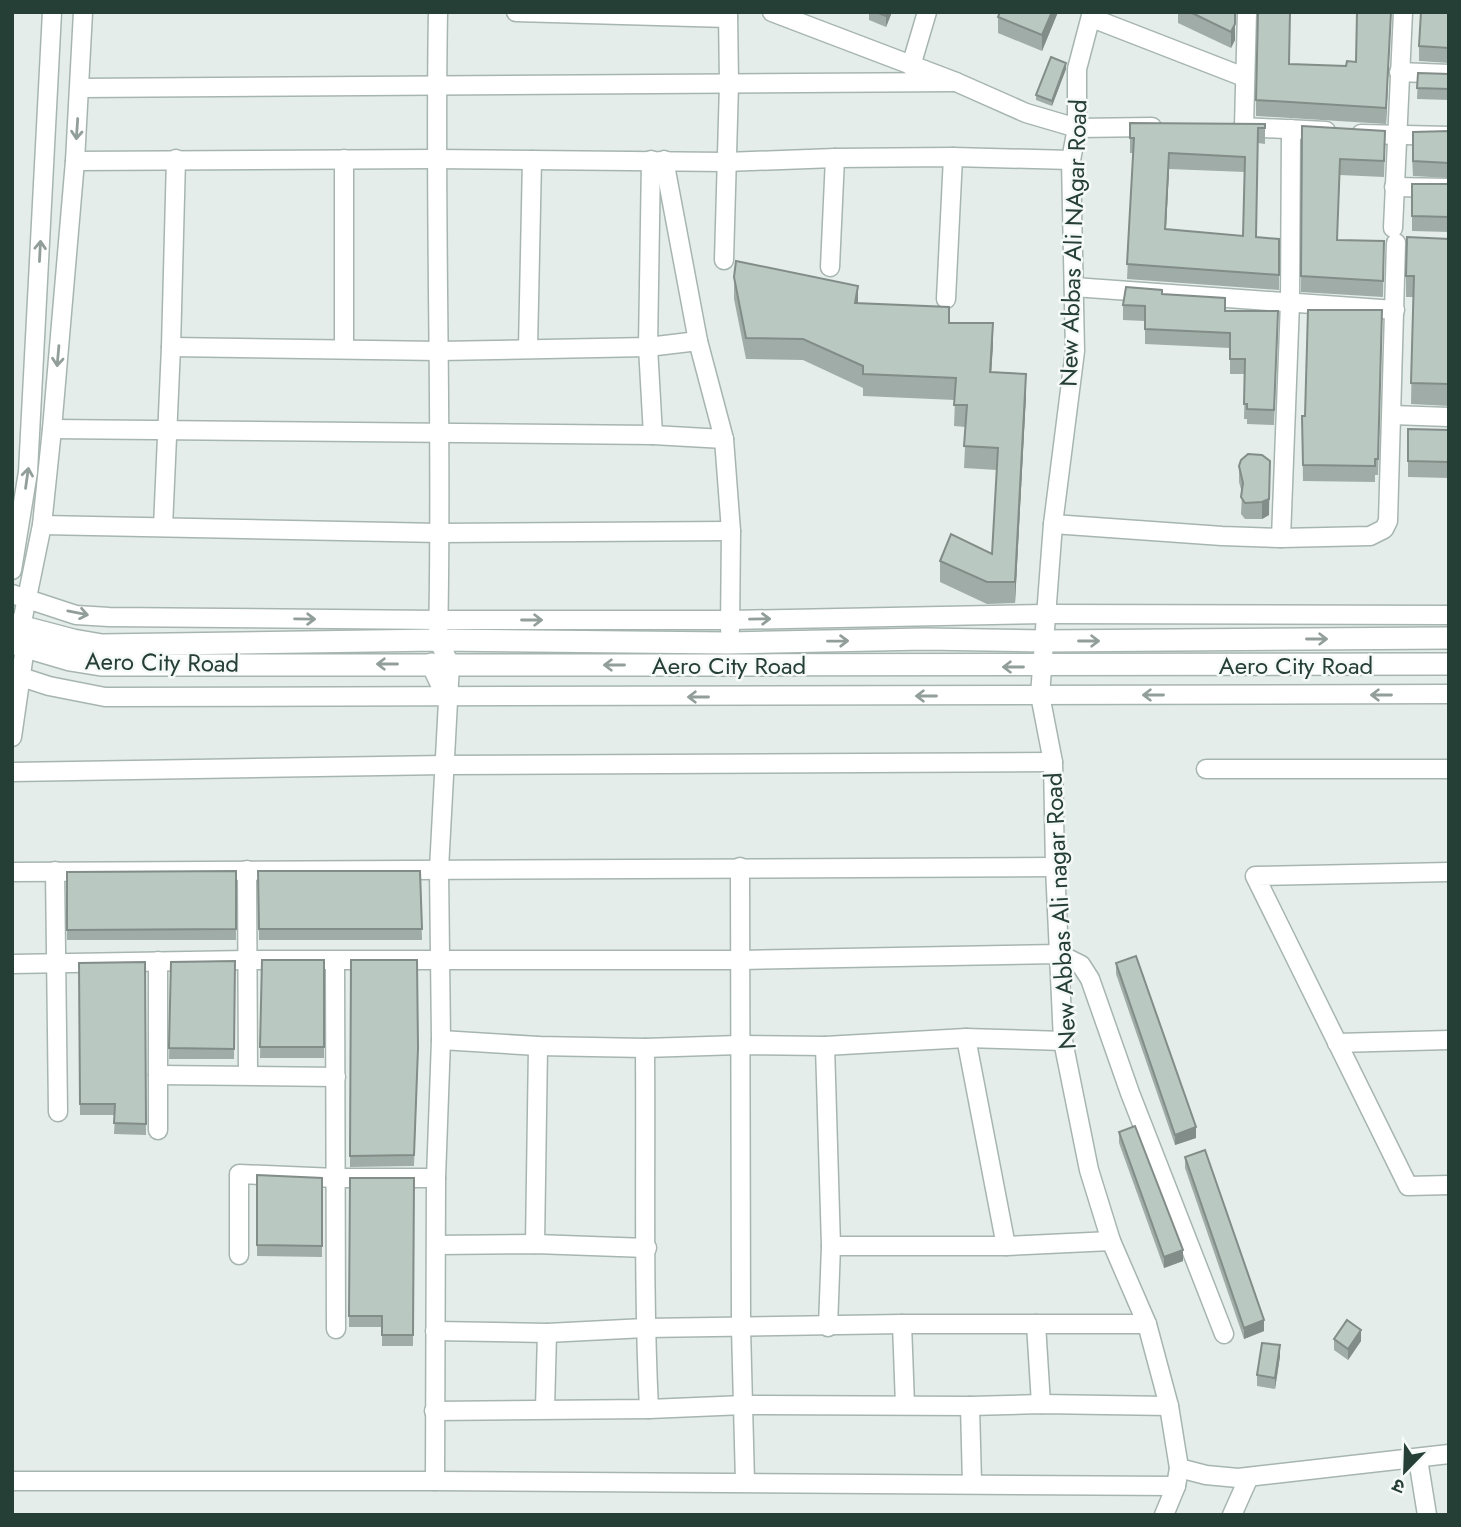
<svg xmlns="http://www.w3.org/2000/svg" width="1461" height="1527" font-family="Jost,'Noto Sans Devanagari',sans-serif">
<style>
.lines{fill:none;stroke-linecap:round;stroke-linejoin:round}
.minor-casing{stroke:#a7b5b0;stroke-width:21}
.tertiary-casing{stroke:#a7b5b0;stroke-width:24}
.minor{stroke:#fff;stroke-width:18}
.tertiary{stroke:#fff;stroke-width:21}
.wall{fill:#a0aca7;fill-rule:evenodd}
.shaded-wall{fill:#828c88}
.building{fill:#bac8c2;stroke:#828c88;stroke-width:2;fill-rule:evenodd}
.oneway{stroke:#929e9a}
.labels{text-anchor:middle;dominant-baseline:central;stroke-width:5;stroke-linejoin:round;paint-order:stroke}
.street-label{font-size:24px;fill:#253e36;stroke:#f5f9f7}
</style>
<rect width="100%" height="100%" fill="#e4ede9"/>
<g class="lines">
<!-- minor casing -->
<g class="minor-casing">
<g id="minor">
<polyline points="516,12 728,18"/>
<polyline points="772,12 956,82 1026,113 1077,128 1152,127"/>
<polyline points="1092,12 1077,69 1077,128 1071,160 1075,351 1053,524 1040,695 1053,762 1055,867 1063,1041 1089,1170 1111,1241 1147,1324 1169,1406 1179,1468 1176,1486 1164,1515"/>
<polyline points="1092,18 1244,77"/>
<polyline points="911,66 927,12"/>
<polyline points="1399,72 1449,74"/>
<polyline points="80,88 956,82"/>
<polyline points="1243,127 1326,131"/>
<polyline points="1244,127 1247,12"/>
<polyline points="1361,134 1449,136"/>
<polyline points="651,160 648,347 653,435"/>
<polyline points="664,160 698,341 724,439 731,531 730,630"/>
<polyline points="75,161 435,159 726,162 835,158 953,157 1071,160"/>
<polyline points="1394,187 1449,188"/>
<polyline points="1393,228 1403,12"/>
<polyline points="724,260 729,84 728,12"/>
<polyline points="830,267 835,158"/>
<polyline points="1074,287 1395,310"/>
<polyline points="946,299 953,157"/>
<polyline points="171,347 439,351 648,347 698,341"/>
<polyline points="344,348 344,159"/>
<polyline points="528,348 532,160"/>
<polyline points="1392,415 1449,417"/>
<polyline points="52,429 653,435 724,439"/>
<polyline points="1053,524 1222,536 1281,538 1370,536 1384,529 1388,521 1396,243"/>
<polyline points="42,525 440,533 731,531"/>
<polyline points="163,527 171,347 176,159"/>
<polyline points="1281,538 1290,303 1291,129"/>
<polyline points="12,570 28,472 52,12"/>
<polyline points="12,594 76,615 109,617 439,620 731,620 1046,614 1449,615"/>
<polyline points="12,674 49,686 105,697 1449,694"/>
<polyline points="12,737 25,647 21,627 42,525 52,429 75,161 83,12"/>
<polyline points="1206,769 1449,769"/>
<polyline points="12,772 445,765 1053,762"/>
<polyline points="740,867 741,1328 745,1482"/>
<polyline points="247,870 248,1075"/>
<polyline points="55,871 58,1112"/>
<polyline points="12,872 1055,867"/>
<polyline points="1449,872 1255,876 1408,1186 1449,1185"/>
<polyline points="335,961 336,1329"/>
<polyline points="12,964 247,960 741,960 1059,954 1081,965 1090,979 1130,1093 1224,1334"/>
<polyline points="966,1038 1006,1246"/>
<polyline points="441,1040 538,1046 645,1048 739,1045 825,1046 966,1038 1063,1041"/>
<polyline points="1337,1043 1449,1040"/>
<polyline points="825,1046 831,1246 828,1327"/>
<path d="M645 1048C646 1168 643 1289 649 1409"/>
<polyline points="158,1075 336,1077"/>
<polyline points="158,1130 158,961"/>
<polyline points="535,1244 538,1046"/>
<polyline points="437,1245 535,1244 647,1248"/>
<polyline points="831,1246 1006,1246 1111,1241"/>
<polyline points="239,1255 239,1174 336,1178 436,1178"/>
<polyline points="902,1324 905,1405"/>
<polyline points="1036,1324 1041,1404"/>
<polyline points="435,1331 547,1333 645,1328 902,1324 1147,1324"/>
<polyline points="970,1406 972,1484"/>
<polyline points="545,1409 547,1333"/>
<polyline points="434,1411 649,1409 744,1405 970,1406 1041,1404 1169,1406"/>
<polyline points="1418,1459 1427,1515"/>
<polyline points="1179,1468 1206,1475 1238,1478 1449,1454"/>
<polyline points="12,1481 435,1481 1176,1486"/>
<path d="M435 1481 436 1178 441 1040 439 869 450 664 438 640C443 431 434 221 438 12"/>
<polyline points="1232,1515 1249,1477"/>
</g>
</g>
<!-- tertiary casing -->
<g class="tertiary-casing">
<g id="tertiary">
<polyline points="12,624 73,640 102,645 438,640 728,643 925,639 1044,641 1449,638"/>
<path d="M12 643 70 660 101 665C550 663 1000 667 1449 664"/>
<polyline points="432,664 448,698"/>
</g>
</g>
<!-- minor -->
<use href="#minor" class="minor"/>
<!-- tertiary -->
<use href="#tertiary" class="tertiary"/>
</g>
<!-- wall -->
<g class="wall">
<polygon points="869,12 892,12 886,27 869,20"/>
<polygon points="1000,12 1058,12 1042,51 998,33 998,17"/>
<polygon points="1178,12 1235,12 1235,40 1231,48 1178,23"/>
<polygon points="1391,12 1386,124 1256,116 1256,100 1289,64 1346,66 1356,62"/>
<polygon points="1449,12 1449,63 1419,61 1419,46"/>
<polygon points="1066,69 1052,106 1036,100 1036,95"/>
<polygon points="1418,73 1449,74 1449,100 1417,99"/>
<path d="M1130 123 1265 124V144L1258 143 1256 237 1279 239V290L1127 279 1133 153H1130ZM1169 169 1245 172 1243 236 1166 230Z"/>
<polygon points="1302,126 1385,147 1384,177 1340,175 1337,240 1384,241 1383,297 1301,292"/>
<polygon points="1449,131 1449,178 1413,176 1412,157"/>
<polygon points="1412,184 1449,184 1449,232 1412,231"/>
<polygon points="1449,239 1449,406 1411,404 1413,297 1406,297 1406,276"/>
<polygon points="734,277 949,323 993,344 991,372 1026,395 1015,603 987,604 940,582 940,561 992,554 997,470 964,468 966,427 954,426 955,400 863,396 863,388 803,360 746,359 734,299"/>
<polygon points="1162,294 1225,311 1278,326 1274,425 1247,424 1247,419 1244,419 1245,374 1230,374 1230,348 1145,344 1145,321 1123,320 1123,305"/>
<polygon points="1382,326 1378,475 1375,475 1375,482 1303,481 1302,416 1305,416"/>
<polygon points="1408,429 1449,430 1449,478 1408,477"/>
<polygon points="1241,460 1269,515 1262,519 1245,519 1241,514 1242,493 1239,482 1239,466"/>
<polygon points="236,871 236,940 67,940 67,872"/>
<polygon points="258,871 420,871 422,940 259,940"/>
<polygon points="262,960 324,960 324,1058 260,1058"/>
<polygon points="351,960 418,1059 414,1166 350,1167"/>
<polygon points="235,961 234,1059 169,1059 171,962"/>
<polygon points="145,962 146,1135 114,1134 115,1115 80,1115 79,963"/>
<polygon points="1116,963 1196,1138 1175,1145 1116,974"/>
<polygon points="1119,1132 1183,1261 1164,1268 1119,1143"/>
<polygon points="1185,1157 1264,1331 1244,1339 1185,1168"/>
<polygon points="257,1175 322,1178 322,1257 257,1256"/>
<polygon points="350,1178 414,1178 413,1346 382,1346 382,1327 349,1327"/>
<polygon points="1334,1339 1361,1341 1348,1360 1334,1350"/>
<polygon points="1280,1356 1275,1389 1257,1386 1257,1375"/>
</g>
<!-- shaded-wall -->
<g class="shaded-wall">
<polygon points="887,12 892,12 886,27 886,16"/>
<polygon points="1052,12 1058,12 1042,51 1042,35"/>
<polygon points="1235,12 1235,40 1231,48 1231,32"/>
<polygon points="1391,12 1386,124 1386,108"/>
<polygon points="1066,63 1066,69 1052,106 1052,101"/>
<polygon points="1169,153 1169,169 1165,245 1165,229"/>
<polygon points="858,286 858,307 855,303"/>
<polygon points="993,323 993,344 990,393 990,372"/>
<polygon points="1026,374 1026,395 1015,603 1015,582"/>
<polygon points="1270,461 1269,515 1262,519 1262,502"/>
<polygon points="1196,1127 1196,1138 1175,1145 1175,1135"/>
<polygon points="1183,1250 1183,1261 1164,1268 1164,1257"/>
<polygon points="1264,1320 1264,1331 1244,1339 1244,1328"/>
<polygon points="1361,1330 1361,1341 1348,1360 1348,1349"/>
<polygon points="1280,1345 1280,1356 1275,1389 1275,1378"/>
</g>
<!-- building -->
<g class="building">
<polygon points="876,12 887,12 886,16"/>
<polygon points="1000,12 1052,12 1042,35 998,17"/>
<polygon points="1190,12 1235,12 1235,24 1231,32"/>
<polygon points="1258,12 1290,12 1289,64 1346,66 1347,61 1356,62 1357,12 1391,12 1386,108 1256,100"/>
<polygon points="1421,12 1449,12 1449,48 1419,46"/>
<polygon points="1051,57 1066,63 1052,101 1036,95"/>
<polygon points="1418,73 1449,74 1449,89 1417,88"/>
<path d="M1130 123 1265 124V128H1258L1256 237 1279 239V275L1127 264 1134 138H1130ZM1169 153 1245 157 1243 236 1165 229Z"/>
<polygon points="1302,126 1385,131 1384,161 1340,159 1337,240 1384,241 1383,281 1301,276"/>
<polygon points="1449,131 1449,163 1413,161 1413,132"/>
<polygon points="1412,184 1449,184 1449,217 1412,216"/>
<polygon points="1407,237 1449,239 1449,384 1411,383 1414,276 1406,276"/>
<polygon points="736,261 858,286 855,303 949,307 949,323 993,323 990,372 1026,374 1015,582 987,582 940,561 951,534 992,554 998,448 964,446 967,405 954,405 956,378 863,374 863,366 803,339 746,338 734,277"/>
<polygon points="1126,287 1162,290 1162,294 1225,298 1225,311 1278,311 1274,410 1247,409 1247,404 1244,404 1245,359 1230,359 1230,333 1145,329 1145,306 1123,305"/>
<polygon points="1308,310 1382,310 1378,459 1375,459 1375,466 1303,465 1302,416 1305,416"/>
<polygon points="1408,429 1449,430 1449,462 1408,461"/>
<polygon points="1248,454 1262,455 1270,461 1269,499 1262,502 1245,503 1241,497 1243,483 1239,466 1241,460"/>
<polygon points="236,871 236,929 67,930 67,872"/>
<polygon points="258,871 420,871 422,929 259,929"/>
<polygon points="1136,956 1196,1127 1175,1135 1116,963"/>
<polygon points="262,960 324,960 324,1047 260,1047"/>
<polygon points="351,960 417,960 418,1048 414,1155 350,1156"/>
<polygon points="235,961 234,1049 169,1048 171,962"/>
<polygon points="145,962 146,1124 114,1123 115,1104 80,1104 79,963"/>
<polygon points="1135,1126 1183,1250 1164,1257 1119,1132"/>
<polygon points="1205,1150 1264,1320 1244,1328 1185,1157"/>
<polygon points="257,1175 322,1178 322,1246 257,1245"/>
<polygon points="350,1178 414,1178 413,1335 382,1335 382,1316 349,1316"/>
<polygon points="1347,1320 1361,1330 1348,1349 1334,1339"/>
<polygon points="1262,1343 1280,1345 1275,1378 1257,1375"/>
</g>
<!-- one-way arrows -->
<defs><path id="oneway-shaft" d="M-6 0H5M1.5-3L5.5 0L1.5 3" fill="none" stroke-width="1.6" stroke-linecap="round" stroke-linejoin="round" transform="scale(1.75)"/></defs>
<g class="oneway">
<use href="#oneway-shaft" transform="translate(77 129) rotate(94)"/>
<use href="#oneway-shaft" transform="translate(40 251) rotate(-87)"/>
<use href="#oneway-shaft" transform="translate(58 356) rotate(95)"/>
<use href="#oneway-shaft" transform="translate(27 478) rotate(-82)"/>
<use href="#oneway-shaft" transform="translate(78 613) rotate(11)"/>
<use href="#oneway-shaft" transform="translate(305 619) rotate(1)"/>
<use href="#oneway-shaft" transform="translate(760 619) rotate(-1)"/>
<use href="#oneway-shaft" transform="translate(532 620)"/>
<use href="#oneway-shaft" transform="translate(1317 639)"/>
<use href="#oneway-shaft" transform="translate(838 641) rotate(-1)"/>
<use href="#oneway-shaft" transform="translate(1089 641)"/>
<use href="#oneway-shaft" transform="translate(387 664) rotate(180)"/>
<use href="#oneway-shaft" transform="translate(614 665) rotate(-180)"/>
<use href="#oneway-shaft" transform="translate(1013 667) rotate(-180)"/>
<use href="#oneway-shaft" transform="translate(1153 695) rotate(180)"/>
<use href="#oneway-shaft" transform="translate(1381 695) rotate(180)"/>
<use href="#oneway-shaft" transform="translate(926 696) rotate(180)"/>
<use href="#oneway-shaft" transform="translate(698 697) rotate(180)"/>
</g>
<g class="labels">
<!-- street labels -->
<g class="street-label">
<text transform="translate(1073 243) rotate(-88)">New Abbas Ali NAgar Road</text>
<text transform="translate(162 662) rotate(1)">Aero City Road</text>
<text x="729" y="665">Aero City Road</text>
<text x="1296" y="665">Aero City Road</text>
<text transform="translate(1060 911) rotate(-93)">New Abbas Ali nagar Road</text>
</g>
</g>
<!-- border -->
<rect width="1461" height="1527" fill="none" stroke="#253e36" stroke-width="28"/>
<!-- north arrow -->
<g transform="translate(1405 1471) rotate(203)" stroke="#f5f9f7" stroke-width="5" paint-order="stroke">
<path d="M0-5L12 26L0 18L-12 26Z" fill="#253e36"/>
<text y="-10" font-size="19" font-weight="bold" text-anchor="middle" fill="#253e36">उ</text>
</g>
</svg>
